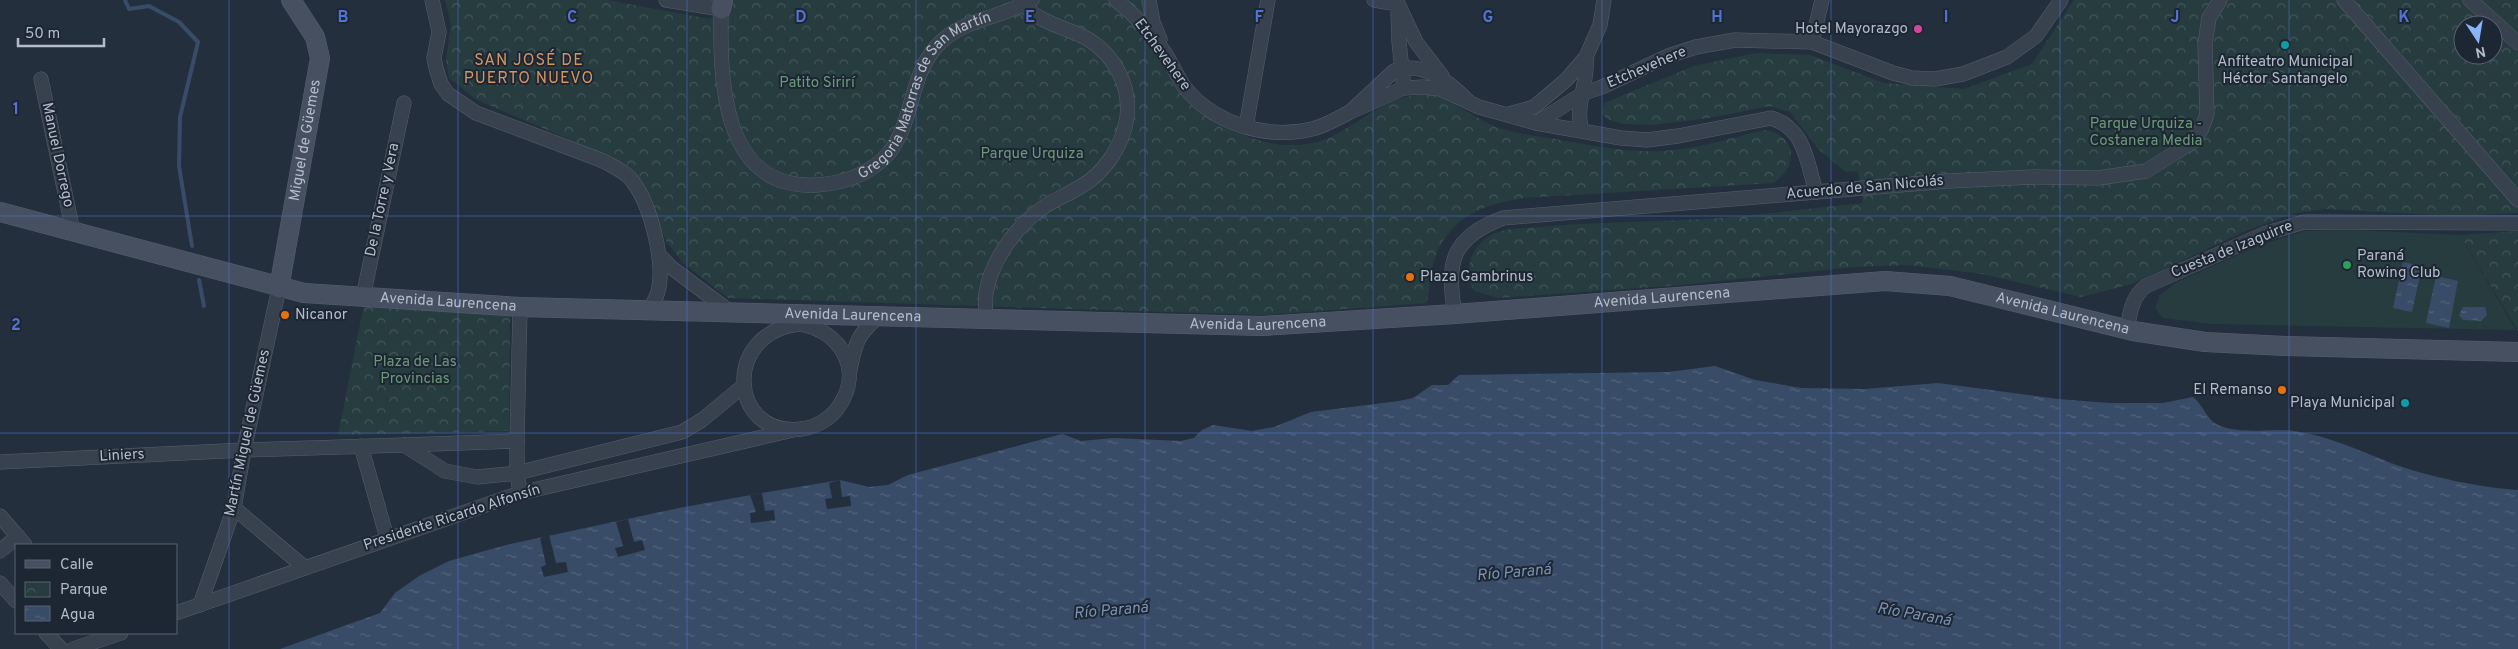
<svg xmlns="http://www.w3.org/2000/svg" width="2518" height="649" font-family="Overpass,sans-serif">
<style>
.park{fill:url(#park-crowns);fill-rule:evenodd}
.garden{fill:#263c3f}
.water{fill:url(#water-ripples)}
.pier{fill:#242f3e}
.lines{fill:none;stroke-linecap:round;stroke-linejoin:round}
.stream{stroke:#394c67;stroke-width:4}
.street-casing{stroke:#565f6c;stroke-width:15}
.secondary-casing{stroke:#565f6c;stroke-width:20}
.street{stroke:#38414e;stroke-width:14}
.secondary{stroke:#465061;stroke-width:19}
.grid{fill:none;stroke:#5274d3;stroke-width:1;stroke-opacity:0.55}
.hotel-dot{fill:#d1479c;stroke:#1d2633;stroke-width:2}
.culture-dot{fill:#0f9aa8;stroke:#1d2633;stroke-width:2}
.leisure-dot{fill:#2e9e5b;stroke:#1d2633;stroke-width:2}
.food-dot{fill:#e8710a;stroke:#1d2633;stroke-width:2}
.labels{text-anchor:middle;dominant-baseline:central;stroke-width:4;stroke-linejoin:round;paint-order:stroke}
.poi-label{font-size:15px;fill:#b4bcc9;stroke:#1d2633;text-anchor:end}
.street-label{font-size:15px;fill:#b4bcc9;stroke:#1d2633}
.park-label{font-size:15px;fill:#6b9a76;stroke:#1d2633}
.neighbourhood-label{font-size:16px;letter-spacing:1px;fill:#d59563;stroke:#1d2633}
.water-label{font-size:16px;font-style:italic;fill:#7c92b1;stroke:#1d2633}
.grid-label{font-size:16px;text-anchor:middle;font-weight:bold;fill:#5274d3;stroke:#1d2633;stroke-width:4;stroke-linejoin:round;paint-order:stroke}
</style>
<defs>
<pattern id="park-crowns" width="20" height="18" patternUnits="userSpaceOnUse" patternTransform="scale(1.25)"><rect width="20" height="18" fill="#263c3f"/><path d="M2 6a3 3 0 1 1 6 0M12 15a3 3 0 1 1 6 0" fill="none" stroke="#435659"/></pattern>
<pattern id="water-ripples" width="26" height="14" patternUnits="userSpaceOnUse" patternTransform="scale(1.25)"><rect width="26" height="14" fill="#394c67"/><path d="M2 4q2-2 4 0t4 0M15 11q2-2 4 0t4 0" fill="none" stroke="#53647b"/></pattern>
</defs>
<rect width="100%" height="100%" fill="#242f3e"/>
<!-- park -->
<g class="park">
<path d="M445 0H607L710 19 729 0H1142C1148 23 1152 47 1164 68 1192 118 1270 163 1328 138 1362 123 1391 91 1431 95 1448 97 1482 123 1502 129 1523 135 1544 137 1565 141 1601 147 1638 154 1674 150 1705 147 1736 136 1766 130 1797 136 1799 167 1773 183L1524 198C1488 204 1459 212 1440 246 1431 262 1430 286 1427 303L1264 315 728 298 683 263 666 241 643 181 610 157 477 100 449 78 446 60 451 24Z"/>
<path d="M2074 0H2518V213L2453 216 2326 209 2296 213 2248 230 2132 284 2081 297 1982 274 1909 265 1854 267 1681 285 1498 298 1474 291C1462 270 1472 244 1493 234 1507 228 1526 228 1541 227 1595 222 1650 222 1704 219 1757 216 1810 208 1863 203L1858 171 1846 172 1818 149 1790 112 1770 106 1709 118 1653 125 1623 124 1607 119 1602 113 1604 103 1694 66 1756 53 1810 55 1884 83 1964 89 2032 64ZM2463 25H2493V55H2463Z"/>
<polygon points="2518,231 2518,331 2460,235"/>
<polygon points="364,304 510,316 509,431 338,435"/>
</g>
<!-- garden -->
<polygon class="garden" points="2354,230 2460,235 2516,330 2212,324 2163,318 2155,308 2160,295 2175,283 2258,246 2305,231"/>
<!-- water -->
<g class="water">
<polygon points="2403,262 2422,266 2412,312 2393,308"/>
<polygon points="2436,276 2458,281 2449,328 2426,323"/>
<polygon points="2463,307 2485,307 2487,315 2481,321 2463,320 2459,315"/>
<path d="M1715 366 1755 380 1801 388 1865 389 1938 383 2058 399 2109 403H2163L2193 397C2203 405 2207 420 2218 425 2238 435 2272 428 2294 431 2329 436 2358 450 2391 463 2425 476 2482 488 2518 490V649H280L380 613 395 593 419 576 449 561 506 545 679 508 762 493 840 480 869 487 888 485 908 475 1062 434 1081 441 1114 438 1181 441 1194 438 1202 430 1213 425 1252 431 1274 427 1311 412 1399 401 1413 398 1432 385H1448L1459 375 1668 372Z"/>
</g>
<!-- pier -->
<g class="pier">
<polygon points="840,480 842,497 850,496 851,506 827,509 825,499 832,498 829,483"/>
<polygon points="762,493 765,511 774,510 775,520 751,523 750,513 756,512 750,495"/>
<polygon points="628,519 634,542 642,540 645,550 618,557 615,548 623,546 616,522"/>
<polygon points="549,535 556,563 566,562 568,572 544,577 541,567 546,565 540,538"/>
</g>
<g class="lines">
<!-- stream -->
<g class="stream">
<polyline points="125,0 129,9 149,6 179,22 198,42 180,117 179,166 192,246"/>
<polyline points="199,280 204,306"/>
</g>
<!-- street casing -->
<g class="street-casing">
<g id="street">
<path d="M432 0 439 32 434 58 436 68 441 84 448 94 476 113 601 160C611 165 622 170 630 178 650 201 664 258 659 287 658 295 654 302 650 309"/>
<path id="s1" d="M666 0 721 9C720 78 720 190 817 185 845 183 869 175 888 154 916 120 908 70 943 40 968 18 1004 17 1032 0"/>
<path d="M1116 0C1135 15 1152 33 1165 53 1173 65 1177 78 1186 89 1215 124 1268 140 1312 129 1325 126 1338 118 1350 112"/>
<polyline points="1149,0 1153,22 1160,39"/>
<polyline points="1374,0 1398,4 1416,42 1442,76"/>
<polyline points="2344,0 2518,200"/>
<polyline points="2470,0 2518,43"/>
<polyline points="1398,12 1399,42 1404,88"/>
<polyline points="1812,42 1822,0"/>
<polyline points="41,79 73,231"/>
<path d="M1468 101C1449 82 1423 60 1394 71L1350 112 1404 88 1423 87 1440 89 1479 107 1536 123 1621 138 1647 140 1678 136 1771 118C1805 128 1807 162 1816 192"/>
<polyline points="1509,114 1534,107 1566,80 1586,57 1600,25 1604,0"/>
<polyline points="1536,123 1584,93 1602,87 1668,56 1696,47 1735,40 1812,42 1893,73 1912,78 1935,79 1963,74 2007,57 2036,36 2061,0"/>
<polyline points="1246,127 1268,0"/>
<path d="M1582 130C1574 106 1589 82 1586 57"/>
<polyline points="659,255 672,268 729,311"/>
<polyline points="363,297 404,103"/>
<path d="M1455 314C1446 262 1451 238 1503 218L1948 181 2033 177 2098 178 2146 171 2194 141 2202 128 2207 114 2205 43 2209 18 2220 0"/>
<path d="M985 320C986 311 985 302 986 293 991 261 1015 228 1041 209 1053 200 1067 195 1080 187 1105 173 1123 145 1127 117 1131 85 1113 53 1086 38 1066 27 1033 22 1021 0"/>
<path d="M801 324C840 331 864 370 839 406 831 419 816 427 801 429 729 438 721 331 801 324Z"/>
<path d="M2127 329C2130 313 2132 296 2146 286L2264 234 2304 222 2518 223"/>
<path d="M850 370C855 343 858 334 879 316"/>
<polyline points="517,441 520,307"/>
<polyline points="404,445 517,441 517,473 520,493"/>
<polyline points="361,446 387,538"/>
<polyline points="0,462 244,450 404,445 445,471 477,477 517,473 682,432 702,420 742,387"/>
<polyline points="234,508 304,567"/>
<polyline points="0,516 25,545"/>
<polyline points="0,551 18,536"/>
<polyline points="0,583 16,601"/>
<polyline points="200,605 234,508 244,450 279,288"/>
<polyline points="176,613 520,493 793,430"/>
<polyline points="46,633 61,649"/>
<polyline points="73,649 121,633"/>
</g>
</g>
<!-- secondary casing -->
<g class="secondary-casing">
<g id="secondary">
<polyline points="721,9 723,0"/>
<path id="s2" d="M0 212 304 293 520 307 1262 326 1455 314 1885 281 1950 286 2133 331 2205 342 2285 346 2518 352"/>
<path id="s3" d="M279 288 320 58 315 37 291 0"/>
</g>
</g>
<!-- street -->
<use href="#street" class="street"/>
<!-- secondary -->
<use href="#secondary" class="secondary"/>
</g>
<!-- grid -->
<path class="grid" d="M229 0V649M458 0V649M687 0V649M916 0V649M1145 0V649M1373 0V649M1602 0V649M1831 0V649M2060 0V649M2289 0V649M0 216H2518M0 433H2518"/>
<!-- markers -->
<circle class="hotel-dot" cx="1918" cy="29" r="5"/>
<g class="culture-dot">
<circle cx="2285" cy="45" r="5"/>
<circle cx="2405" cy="403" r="5"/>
</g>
<circle class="leisure-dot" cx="2347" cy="265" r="5"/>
<g class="food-dot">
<circle cx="1410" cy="277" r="5"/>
<circle cx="285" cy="315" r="5"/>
<circle cx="2282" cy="390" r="5"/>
</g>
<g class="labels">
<!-- poi labels -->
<g class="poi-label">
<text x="1908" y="29">Hotel Mayorazgo</text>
<text x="2285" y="62" text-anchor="middle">Anfiteatro Municipal<tspan x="2285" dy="17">Héctor Santangelo</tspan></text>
<text x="2357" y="256" text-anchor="start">Paraná<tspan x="2357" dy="17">Rowing Club</tspan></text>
<text x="1420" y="277" text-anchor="start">Plaza Gambrinus</text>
<text x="295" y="315" text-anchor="start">Nicanor</text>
<text x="2272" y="390">El Remanso</text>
<text x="2395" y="403">Playa Municipal</text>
</g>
<!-- street labels -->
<g class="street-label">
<text transform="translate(1162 55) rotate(54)">Etchevehere</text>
<text transform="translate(1647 68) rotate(-23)">Etchevehere</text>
<text stroke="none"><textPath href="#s1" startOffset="438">Gregoria Matorras de San Martín</textPath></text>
<text stroke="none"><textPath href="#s3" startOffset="150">Miguel de Güemes</textPath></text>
<text transform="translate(57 155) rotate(78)">Manuel Dorrego</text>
<text transform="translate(1865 188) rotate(-5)">Acuerdo de San Nicolás</text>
<text transform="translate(383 200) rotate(-78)">De la Torre y Vera</text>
<text transform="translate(2232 250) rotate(-22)">Cuesta de Izaguirre</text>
<text stroke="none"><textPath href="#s2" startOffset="1674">Avenida Laurencena</textPath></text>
<text stroke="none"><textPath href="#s2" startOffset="459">Avenida Laurencena</textPath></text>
<text stroke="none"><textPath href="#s2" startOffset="2079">Avenida Laurencena</textPath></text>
<text stroke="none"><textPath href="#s2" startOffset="864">Avenida Laurencena</textPath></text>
<text stroke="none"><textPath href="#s2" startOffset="1269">Avenida Laurencena</textPath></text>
<text transform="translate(248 433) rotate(-78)">Martín Miguel de Güemes</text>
<text transform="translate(122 456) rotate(-3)">Liniers</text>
<text transform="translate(452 518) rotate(-18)">Presidente Ricardo Alfonsín</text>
</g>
<!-- park labels -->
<g class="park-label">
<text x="817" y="83">Patito Sirirí</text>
<text x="2146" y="124">Parque Urquiza -<tspan x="2146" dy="17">Costanera Media</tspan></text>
<text x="1032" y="154">Parque Urquiza</text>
<text x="415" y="362">Plaza de Las<tspan x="415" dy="17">Provincias</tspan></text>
</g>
<!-- neighbourhood labels -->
<g class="neighbourhood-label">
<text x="529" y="61">SAN JOSÉ DE<tspan x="529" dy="18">PUERTO NUEVO</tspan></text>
</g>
<!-- water labels -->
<g class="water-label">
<text transform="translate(1514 573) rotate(-5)">Río Paraná</text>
<text transform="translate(1111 611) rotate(-5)">Río Paraná</text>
<text transform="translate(1914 615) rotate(10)">Río Paraná</text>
</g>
</g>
<g class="grid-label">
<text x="343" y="22">B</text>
<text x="572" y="22">C</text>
<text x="801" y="22">D</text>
<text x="1030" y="22">E</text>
<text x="1259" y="22">F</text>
<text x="1488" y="22">G</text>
<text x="1717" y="22">H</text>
<text x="1946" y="22">I</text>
<text x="2175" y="22">J</text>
<text x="2404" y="22">K</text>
<text x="16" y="114">1</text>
<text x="16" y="330">2</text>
</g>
<!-- legend -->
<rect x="15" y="544" width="162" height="90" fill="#1d2633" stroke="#59626f"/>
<rect x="25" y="560" width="25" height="8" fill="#465061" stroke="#59626f"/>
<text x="60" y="569" font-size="15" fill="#b4bcc9">Calle</text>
<rect x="25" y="582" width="25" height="15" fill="url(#park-crowns)" stroke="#59626f"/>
<text x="60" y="594" font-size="15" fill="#b4bcc9">Parque</text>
<rect x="25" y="606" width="25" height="15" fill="url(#water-ripples)" stroke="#59626f"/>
<text x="60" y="619" font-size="15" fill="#b4bcc9">Agua</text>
<!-- north arrow -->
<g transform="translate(2478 40) rotate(168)"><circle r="24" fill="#1d2633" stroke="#59626f"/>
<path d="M0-4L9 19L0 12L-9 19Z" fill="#8ab4f8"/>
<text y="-8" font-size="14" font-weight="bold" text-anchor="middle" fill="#b4bcc9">N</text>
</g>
<!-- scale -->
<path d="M18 38v8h86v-8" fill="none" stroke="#b4bcc9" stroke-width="2.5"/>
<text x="25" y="38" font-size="15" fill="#b4bcc9" stroke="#1d2633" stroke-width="4" paint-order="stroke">50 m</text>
</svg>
